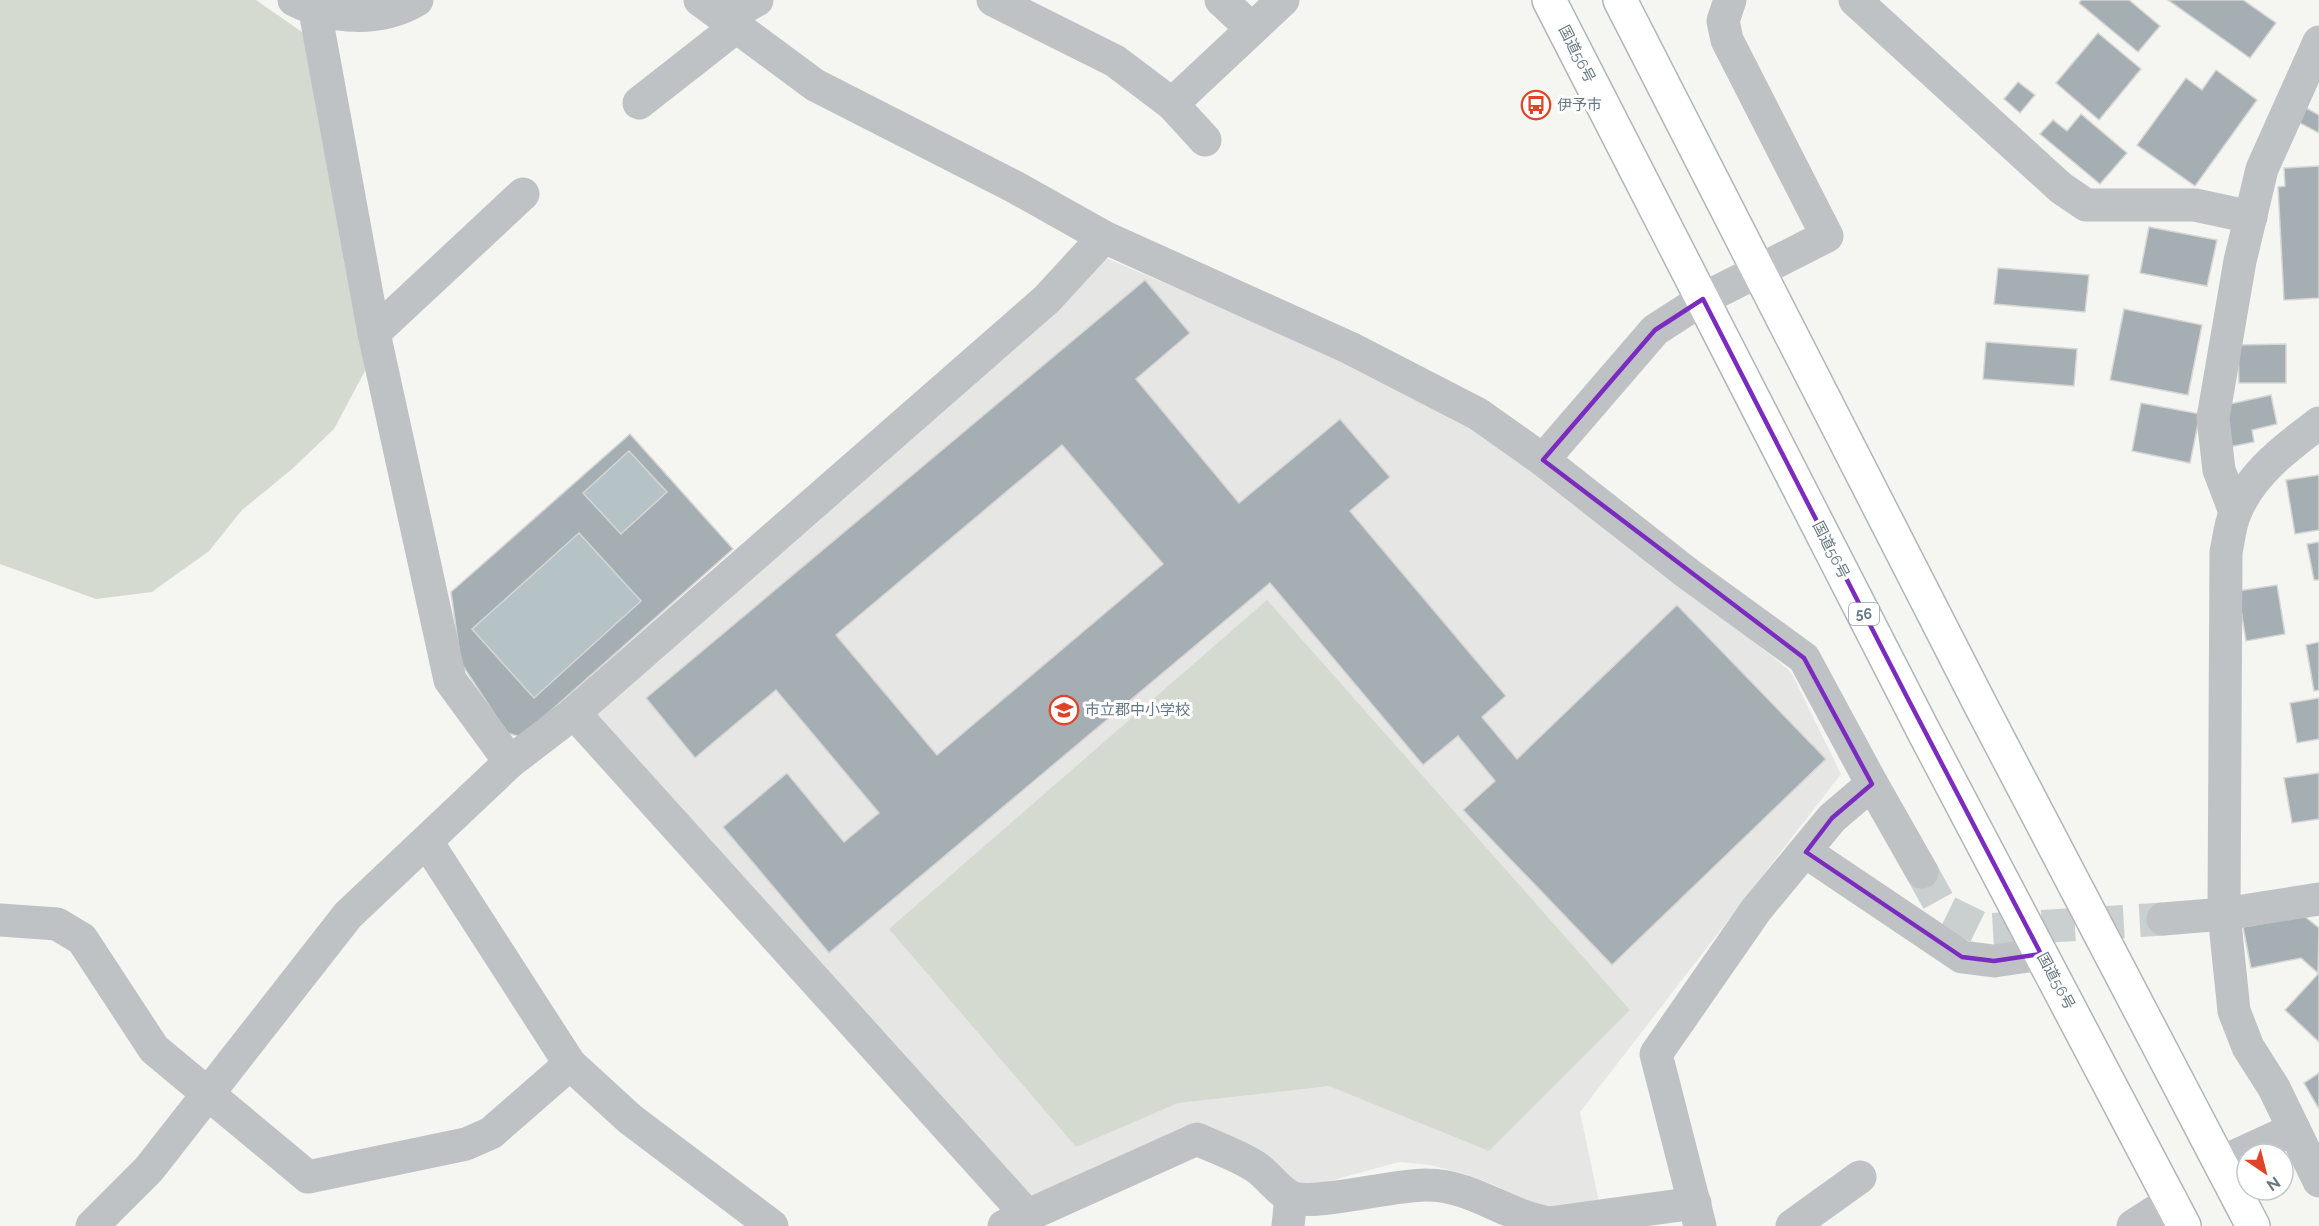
<svg xmlns="http://www.w3.org/2000/svg" width="2319" height="1226" font-family="Raleway,'Noto Sans JP',sans-serif">
<style>
.built{fill:#e6e7e5}
.green{fill:#d5dad1}
.water{fill:#b5c3c6}
.building{fill:#a5aeb3;stroke:#d6d6d4;stroke-width:1.5;fill-rule:evenodd}
.lines{fill:none;stroke-linecap:round;stroke-linejoin:round}
.street-tunnel{stroke:#cacfd0;stroke-width:33;stroke-dasharray:33 16;stroke-linecap:butt}
.highway-casing{stroke:#b1b5b8;stroke-width:36}
.street{stroke:#bec2c5;stroke-width:33}
.highway{stroke:#fff;stroke-width:33}
.marked{fill:none;stroke:#7b2cbf;stroke-width:4.5;stroke-linejoin:round}
.labels{text-anchor:middle;dominant-baseline:central;stroke-width:6;stroke-linejoin:round;paint-order:stroke}
.shield{fill:#fff;stroke:#93a0a8;stroke-width:1.5}
.shield-label{font-size:14px;font-weight:bold;fill:#657782}
.street-label{font-size:15px;fill:#657782;stroke:#fff}
.poi-label{font-size:15px;fill:#657782;stroke:#fff;text-anchor:start}
</style>
<rect width="100%" height="100%" fill="#f5f5f1"/>
<!-- built -->
<polygon class="built" points="1106,258 1303,342 1471,422 1668,571 1791,672 1841,774 1580,1112 1599,1202 1543,1212 1525,1205 1497,1186 1465,1174 1430,1165 1399,1162 1319,1184 1300,1185 1195,1125 1031,1197 597,719 596,708"/>
<!-- green -->
<g class="green">
<polygon points="0,0 256,0 315,41 366,369 334,429 291,470 242,510 209,551 152,592 96,599 0,564"/>
<polygon points="1267,600 1630,1010 1489,1151 1329,1086 1178,1103 1076,1147 889,929"/>
</g>
<!-- water -->
<g class="water">
<polygon points="629,451 667,492 621,534 583,493"/>
<polygon points="579,533 641,601 534,698 472,629"/>
</g>
<!-- building -->
<g class="building">
<polygon points="2081,0 2129,0 2160,26 2138,52 2079,3"/>
<polygon points="2168,0 2243,0 2276,23 2250,58"/>
<polygon points="2098,33 2141,69 2099,120 2056,83"/>
<polygon points="2216,70 2257,100 2195,186 2137,145 2186,78 2202,90"/>
<polygon points="2018,82 2035,95 2020,113 2004,99"/>
<polygon points="2306,108 2319,115 2319,133 2298,122"/>
<polygon points="2081,114 2127,153 2100,184 2040,134 2053,120 2067,131"/>
<polygon points="2319,166 2319,298 2284,300 2278,187 2285,186 2284,168"/>
<polygon points="2149,227 2217,240 2207,286 2140,273"/>
<polygon points="1998,268 2089,275 2085,312 1994,304"/>
<path d="M1145 280 1190 333 1136 379 1239 503 1340 419 1390 477 1350 511 1506 696 1482 717 1517 759 1677 605 1826 759 1612 965 1463 810 1495 781 1458 736 1423 765 1270 583 829 953 723 827 787 773 844 842 879 813 776 690 695 758 646 698ZM1062 445 1163 564 937 755 836 635Z"/>
<polygon points="2124,309 2202,325 2188,395 2110,380"/>
<polygon points="1986,342 2077,349 2074,386 1983,379"/>
<polygon points="2286,344 2286,383 2239,383 2238,345"/>
<polygon points="2271,395 2277,424 2252,430 2254,442 2229,447 2221,406"/>
<polygon points="2141,403 2200,414 2190,463 2132,451"/>
<path d="M630 434 733 549 521 737 507 733 461 663 451 592ZM629 451 667 492 621 534 583 493ZM579 533 641 601 534 698 472 629Z"/>
<polygon points="2319,475 2319,530 2295,534 2286,480"/>
<polygon points="2319,542 2319,580 2314,580 2307,544"/>
<polygon points="2277,585 2285,634 2246,641 2238,591"/>
<polygon points="2319,642 2319,690 2314,691 2306,645"/>
<polygon points="2319,698 2319,739 2297,743 2290,703"/>
<polygon points="2319,773 2319,819 2292,823 2284,778"/>
<polygon points="2304,916 2319,928 2318,973 2301,958 2251,968 2243,927"/>
<polygon points="2319,973 2319,1042 2285,1010"/>
<polygon points="2319,1073 2319,1109 2304,1083"/>
</g>
<g class="lines">
<!-- street-tunnel -->
<polyline class="street-tunnel" points="1922,872 1943,910 1984,930 2163,919"/>
<!-- highway casing -->
<g class="highway-casing">
<g id="highway">
<polyline points="1549,0 1924,732 2184,1226"/>
<polyline points="1620,0 1980,704 2253,1226"/>
</g>
</g>
<!-- street -->
<g class="street">
<path d="M294 0C332 19 380 22 417 0"/>
<polyline points="700,0 815,85 1013,186 1104,237 1350,348 1478,414 1543,460 1687,573 1804,658 1872,784"/>
<polyline points="993,0 1115,61 1172,104 1205,140"/>
<polyline points="1221,0 1251,28"/>
<polyline points="1855,0 2061,188 2086,205 2195,205 2251,217"/>
<polyline points="315,11 374,333 450,680 510,762"/>
<polyline points="725,18 757,0"/>
<polyline points="639,103 736,27"/>
<polyline points="1172,104 1283,0"/>
<polyline points="374,333 523,194"/>
<path d="M2319 423C2287 447 2252 473 2236 511 2230 523 2229 539 2226 552L2224 914 2234 1011 2248 1047 2274 1088 2319 1181"/>
<polyline points="1543,460 1655,330 1703,299 1827,236 1727,40 1723,21 1730,0"/>
<polyline points="2235,512 2219,470 2213,418 2240,261 2262,169 2319,42"/>
<polyline points="574,713 1026,1214"/>
<polyline points="427,842 570,1064 630,1119 772,1226"/>
<polyline points="1806,852 1962,957 1994,961 2041,954"/>
<polyline points="2163,919 2224,914 2319,899"/>
<polyline points="0,920 57,924 82,939 154,1049 308,1177 466,1144 491,1133 570,1064"/>
<polyline points="2220,1163 2294,1129"/>
<polyline points="92,1226 149,1169 348,915 510,762 574,713 1047,299 1104,237"/>
<path d="M1004 1226 1197 1139C1216 1148 1238 1155 1256 1167 1268 1175 1278 1191 1291 1197 1315 1207 1394 1184 1427 1185 1472 1185 1506 1216 1549 1223L1695 1203"/>
<polyline points="1288,1226 1291,1197"/>
<polyline points="1700,1226 1656,1054 1756,910 1832,818 1872,784 1922,872"/>
<polyline points="1792,1226 1860,1177"/>
<polyline points="2133,1226 2172,1201"/>
</g>
<!-- highway -->
<use href="#highway" class="highway"/>
</g>
<!-- marked area -->
<path class="marked" d="M1703 299 1907 697 2041 954 1994 961 1962 957 1806 852 1832 818 1872 784 1804 658 1543 460 1655 330Z"/>
<!-- icons -->
<defs>
<g id="bus-ring" transform="scale(1.5)"><circle r="9.5" fill="#fff" stroke="#e04427" stroke-width="1.5"/><path d="M-5-6H5V4H4V6H2V4H-2V6H-4V4H-5ZM-3.5-4V0h7V-4ZM-3.5 1.2v1.5H-2V1.2ZM2 1.2v1.5H3.5V1.2Z" fill="#e04427"/></g>
<g id="school-ring" transform="scale(1.5)"><circle r="9.5" fill="#fff" stroke="#e04427" stroke-width="1.5"/><path d="M0-5L7-2L0 1L-7-2ZM-4 1L0 2.5L4 1V4Q0 6-4 4Z" fill="#e04427"/></g>
</defs>
<g fill-rule="evenodd">
<use href="#bus-ring" x="1536" y="105"/>
<use href="#school-ring" x="1064" y="710"/>
</g>
<g class="labels">
<!-- shield labels -->
<rect class="shield" x="1849" y="603" width="30" height="22" rx="4.5"/>
<g class="shield-label">
<text x="1864" y="614">56</text>
</g>
<!-- street labels -->
<g class="street-label">
<text transform="translate(1577 54) rotate(63)">国道56号</text>
<text transform="translate(1831 550) rotate(63)">国道56号</text>
<text transform="translate(2056 981) rotate(62)">国道56号</text>
</g>
<!-- poi labels -->
<g class="poi-label">
<text x="1557" y="105">伊予市</text>
<text x="1085" y="710">市立郡中小学校</text>
</g>
</g>
<!-- north arrow -->
<g transform="translate(2265 1172) rotate(145)"><circle r="28" fill="#ffffff" stroke="#c1c9cd" stroke-width="1.5"/>
<path d="M0-4.5L10 22L0 15L-10 22Z" fill="#e04427"/>
<text y="-9" font-size="16" font-weight="bold" text-anchor="middle" fill="#657782">N</text>
</g>
</svg>
